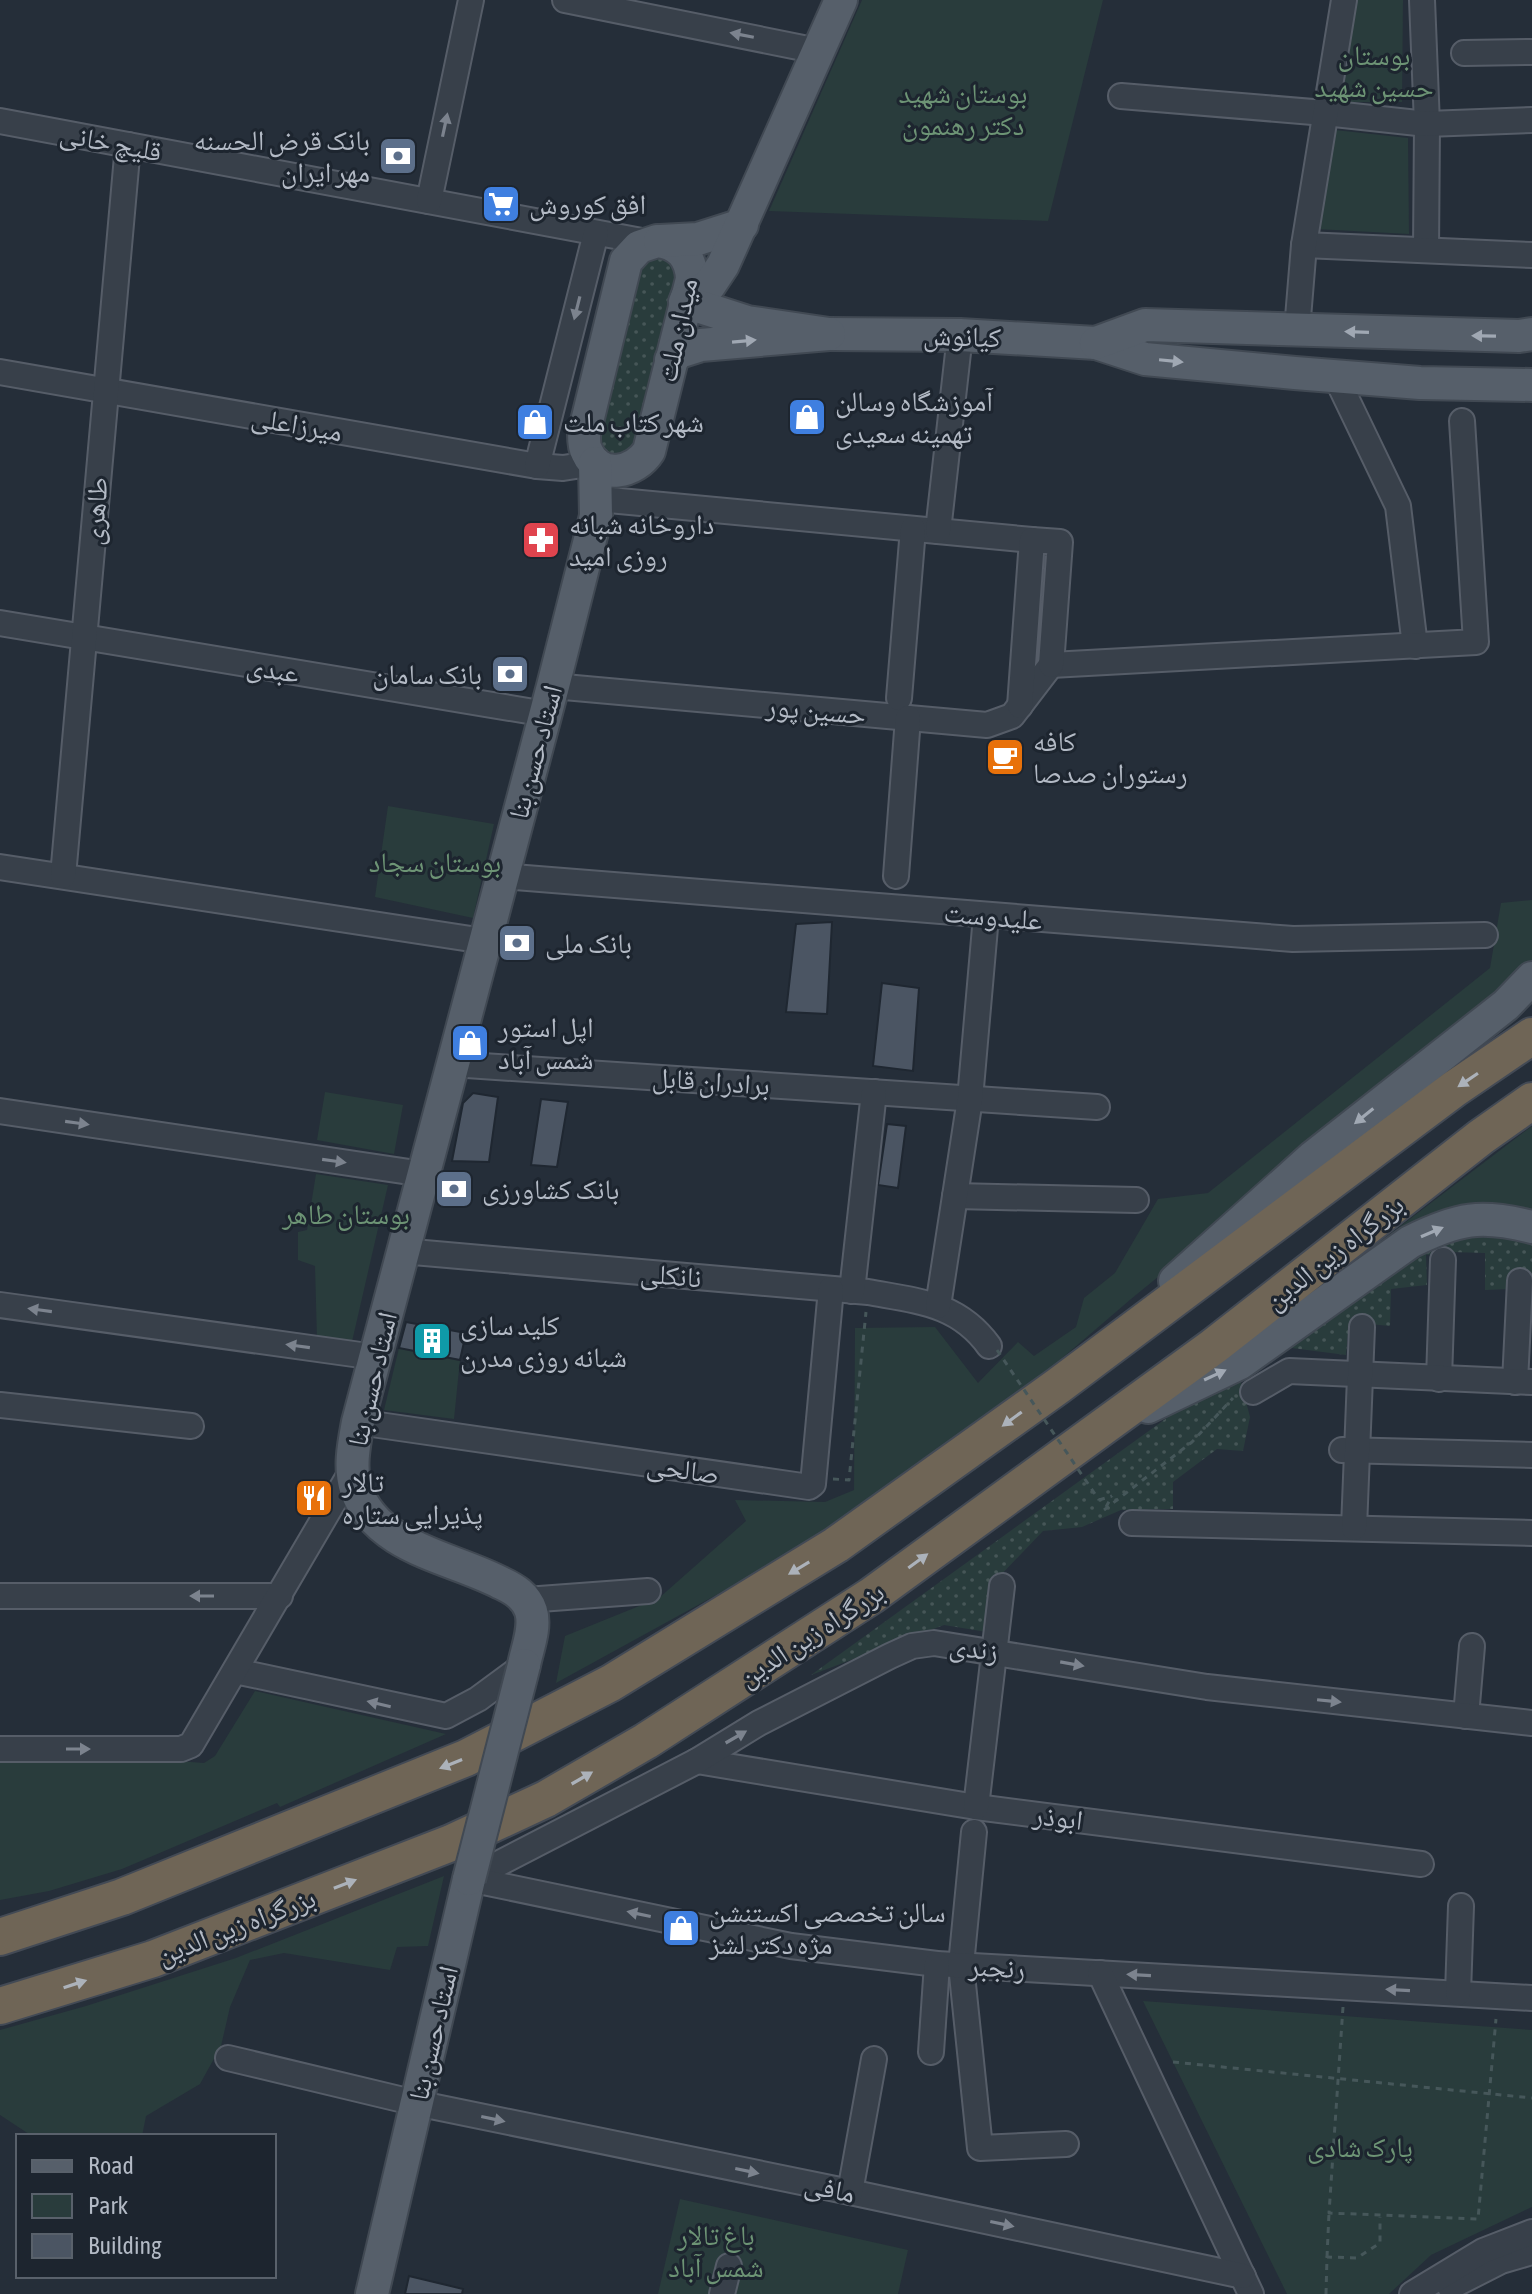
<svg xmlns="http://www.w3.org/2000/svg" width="1532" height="2294" font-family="'Asap Condensed','Noto Naskh Arabic',sans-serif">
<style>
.grass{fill:url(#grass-dots)}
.green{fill:#293c3c}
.building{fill:#4b5563;stroke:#1f2731;stroke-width:2}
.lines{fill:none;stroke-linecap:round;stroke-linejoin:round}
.minor-casing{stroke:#565d68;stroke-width:28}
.major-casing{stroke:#414953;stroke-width:36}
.highway-casing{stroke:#434a55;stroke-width:40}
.path{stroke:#46575a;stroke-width:3;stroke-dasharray:6 6;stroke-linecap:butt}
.minor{stroke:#38404a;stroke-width:24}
.major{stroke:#565f6a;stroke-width:32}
.highway{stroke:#6f6556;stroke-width:36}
.major-bridge-casing{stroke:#414953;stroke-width:36;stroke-linecap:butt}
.path-bridge{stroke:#46575a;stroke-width:3;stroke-dasharray:6 6;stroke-linecap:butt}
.major-bridge{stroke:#565f6a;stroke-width:32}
.oneway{fill:#7c838e}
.oneway2{fill:#a0a8b3}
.oneway3{fill:#acb2ba}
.labels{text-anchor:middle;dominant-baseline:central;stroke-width:6;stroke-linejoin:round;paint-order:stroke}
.park-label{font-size:28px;fill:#6d9475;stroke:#1d252f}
.poi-label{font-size:28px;fill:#b3bac5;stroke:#1d252f;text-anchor:start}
.street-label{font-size:28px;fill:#b3bac5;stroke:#1d252f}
</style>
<defs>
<pattern id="grass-dots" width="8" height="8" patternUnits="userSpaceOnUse" patternTransform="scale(2)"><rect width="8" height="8" fill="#293c3c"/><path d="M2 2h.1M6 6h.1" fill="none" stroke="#465657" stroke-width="1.8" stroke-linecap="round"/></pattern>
</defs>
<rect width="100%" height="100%" fill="#252e39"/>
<!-- grass -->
<g class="grass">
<polygon points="660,256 672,262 677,274 634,447 618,457 600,450 597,432 642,263"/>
<polygon points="1467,1229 1532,1237 1532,1276 1521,1275 1509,1289 1485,1290 1485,1253 1451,1252 1426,1255 1427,1285 1391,1289 1390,1326 1349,1322 1346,1355 1284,1347 1419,1249"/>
<polygon points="1239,1375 1250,1417 1243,1451 1217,1449 1173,1482 1173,1509 1121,1510 1082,1527 1043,1531 996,1580 993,1633 944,1625 811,1675 1193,1399"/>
</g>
<!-- green -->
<g class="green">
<polygon points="862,0 1103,0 1048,221 769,211"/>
<polygon points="1355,0 1403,0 1402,102 1341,102"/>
<polygon points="1335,130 1408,138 1409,234 1316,229"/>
<polygon points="388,806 494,824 473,918 375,897"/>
<polygon points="1532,900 1532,966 1500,998 1131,1299 982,1427 800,1549 556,1683 565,1636 659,1598 746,1521 735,1500 825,1502 854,1490 855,1328 935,1327 978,1383 1018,1342 1034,1356 1076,1327 1084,1298 1115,1273 1158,1199 1208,1193 1490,968 1501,903"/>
<polygon points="325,1092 403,1105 394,1154 317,1140"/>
<polygon points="1532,1126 1532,1217 1517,1213 1335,1276"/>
<polygon points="316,1174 388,1185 351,1346 317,1339 315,1266 298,1260 298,1232 307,1230"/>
<polygon points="399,1348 460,1360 454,1419 384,1410"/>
<polygon points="255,1691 446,1734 280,1807 277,1803 122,1869 49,1891 0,1900 0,1755 85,1754 204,1763 215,1756"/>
<polygon points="444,1876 428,1946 397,1947 390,1970 284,1953 250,1960 230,2007 221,2046 200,2084 146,2116 142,2136 32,2136 0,2115 0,2030 86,2006 236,1958"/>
<polygon points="1143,2001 1532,2030 1532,2207 1431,2255 1389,2294 1287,2294"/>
<polygon points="680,2199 908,2250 898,2294 658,2294"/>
</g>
<!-- building -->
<g class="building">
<polygon points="832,922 827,1014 786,1012 796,924"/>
<polygon points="882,983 919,988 913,1071 873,1066"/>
<polygon points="473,1093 498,1097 489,1162 452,1161 463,1103"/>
<polygon points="541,1099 568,1102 557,1167 531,1165"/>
<polygon points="887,1124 906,1126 898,1188 878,1185"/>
<polygon points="406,1322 466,1333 460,1360 399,1348"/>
<polygon points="409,2276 463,2289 462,2294 405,2294"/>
</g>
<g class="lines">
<!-- minor casing -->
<g class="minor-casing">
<g id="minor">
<polyline points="565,0 818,51"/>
<polyline points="1422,0 1427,124 1426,250"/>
<polyline points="1464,53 1532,52"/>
<polyline points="1121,96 1325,113 1427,124 1532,120"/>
<polyline points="0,121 647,242"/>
<polyline points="429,201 471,0"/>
<polyline points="1304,245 1532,255"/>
<polyline points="1297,330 1304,245 1344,0"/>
<polyline points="0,372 537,466 563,468 595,463"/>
<polyline points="1335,375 1398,506 1415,646"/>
<polyline points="537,466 596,233"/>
<polyline points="609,500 1032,540"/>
<polyline points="938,531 960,335"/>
<polyline points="0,623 546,714"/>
<polyline points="1051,665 1476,642 1462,421"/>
<polyline points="553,686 987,725 1012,716 1051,665"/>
<polyline points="899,698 913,529"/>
<polyline points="1020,706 1032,540 1060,542 1051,665"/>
<polyline points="0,867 484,941"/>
<polyline points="63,876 128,145"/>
<polyline points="501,876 1293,939 1485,935"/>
<polyline points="896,876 908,718"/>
<polyline points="452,1064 1097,1107"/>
<polyline points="0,1111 423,1174"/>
<polyline points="955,1196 1136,1200"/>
<path d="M402 1251 868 1292C917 1301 958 1303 989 1346"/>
<polyline points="852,1291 874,1092"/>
<polyline points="0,1305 375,1357"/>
<polyline points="938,1306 970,1099 986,916"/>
<polyline points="1439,1379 1443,1260"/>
<polyline points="1515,1382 1520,1281"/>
<polyline points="1253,1392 1289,1371 1532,1382"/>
<polyline points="0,1405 191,1426"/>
<polyline points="358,1422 809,1487 813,1484 831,1289"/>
<polyline points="1342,1450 1532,1455"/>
<polyline points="1132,1523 1532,1533"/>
<polyline points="1354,1528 1362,1327"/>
<polyline points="0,1596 280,1596"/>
<polyline points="526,1600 648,1591"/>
<polyline points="235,1671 446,1716 478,1699 524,1665"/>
<polyline points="1466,1716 1472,1646"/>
<polyline points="0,1749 181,1749 191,1745 354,1467"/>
<polyline points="697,1761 976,1807 1421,1864"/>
<polyline points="976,1807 1002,1586"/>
<polyline points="974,1832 961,1965 980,2148 1066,2144"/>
<polyline points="469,1879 697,1761 759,1723 890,1656 912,1646 934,1643 1207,1687 1532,1723"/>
<polyline points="469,1879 791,1946 937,1964 1532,1998"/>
<polyline points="1100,1973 1251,2294"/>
<polyline points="1458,1993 1461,1906"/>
<polyline points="931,2052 937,1964"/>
<polyline points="228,2058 416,2103 850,2192 1243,2276"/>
<polyline points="850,2192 874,2059"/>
<polyline points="1450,2287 1501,2261 1532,2252"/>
<polyline points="722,2294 729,2266"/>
<polyline points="1412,2294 1483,2251 1532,2232"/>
</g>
</g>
<!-- major casing -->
<g class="major-casing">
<g id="major">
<path d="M657 241C679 243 691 257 692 279L649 451C635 473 600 481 587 452 584 447 584 439 584 434L626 261 639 247Z"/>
<polyline points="660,241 698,239 742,225"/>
<polyline points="687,297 709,286 723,265 841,0"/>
<polyline points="829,334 960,335 1096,343 1145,359 1295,373 1420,383 1532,385"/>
<polyline points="1096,343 1145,325 1519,336 1532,334"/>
<polyline points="671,360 679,352 701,345 829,334 747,322 685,302"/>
<polyline points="1175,1281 1313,1157 1506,1005 1532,978"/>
<path d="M1148 1407 1240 1363 1410 1242C1458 1218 1481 1214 1532 1227"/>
<path d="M524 1665C527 1649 536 1628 531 1611 526 1596 514 1589 501 1583 452 1557 377 1549 356 1489 349 1468 354 1444 358 1422L553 686 596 516 595 463"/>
<polyline points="372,2294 469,1879"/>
</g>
</g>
<!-- highway casing -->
<g class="highway-casing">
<g id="highway">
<polyline points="0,1937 122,1897 466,1758 611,1683 836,1545 1058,1386 1454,1089 1532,1036"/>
<polyline points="0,2006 153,1959 451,1843 546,1799 646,1741 871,1596 1214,1346 1481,1137 1532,1101"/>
</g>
</g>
<!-- path -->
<g class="path">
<polyline points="833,1479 849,1480 866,1312"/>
<polyline points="1099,1500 1112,1496"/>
<polyline points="1106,1507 1112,1496"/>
<polyline points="1104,1510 1192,1442 1233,1398"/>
<polyline points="1343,2007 1329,2213 1478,2219 1496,2019"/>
<polyline points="1173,2062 1532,2098"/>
<polyline points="1327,2257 1329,2213"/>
<polyline points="1326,2294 1327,2257 1357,2258 1380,2243 1380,2217"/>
</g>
<!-- minor -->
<use href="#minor" class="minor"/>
<!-- major -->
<use href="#major" class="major"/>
<!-- highway -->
<use href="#highway" class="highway"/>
<!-- major-bridge casing -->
<g class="major-bridge-casing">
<polyline id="major-bridge" points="469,1879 524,1665"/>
</g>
<!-- path-bridge -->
<polyline class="path-bridge" points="997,1350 1099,1500"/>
<!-- major-bridge -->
<use href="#major-bridge" class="major-bridge"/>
</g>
<!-- one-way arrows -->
<defs><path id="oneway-solid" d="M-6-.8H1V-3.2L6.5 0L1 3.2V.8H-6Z" transform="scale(2)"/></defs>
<g class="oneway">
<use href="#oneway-solid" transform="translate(742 35) rotate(-169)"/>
<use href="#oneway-solid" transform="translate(445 125) rotate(-78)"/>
<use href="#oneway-solid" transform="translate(577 308) rotate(104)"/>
<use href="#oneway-solid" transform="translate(77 1123) rotate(8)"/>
<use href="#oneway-solid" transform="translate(334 1161) rotate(8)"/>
<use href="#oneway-solid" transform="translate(40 1310) rotate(-172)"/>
<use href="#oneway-solid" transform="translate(298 1346) rotate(-172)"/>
<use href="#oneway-solid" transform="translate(202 1596) rotate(180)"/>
<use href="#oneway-solid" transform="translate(1072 1664) rotate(10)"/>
<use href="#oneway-solid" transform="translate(1329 1701) rotate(6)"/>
<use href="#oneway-solid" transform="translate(379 1704) rotate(-167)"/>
<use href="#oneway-solid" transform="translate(736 1737) rotate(-30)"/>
<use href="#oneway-solid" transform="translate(78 1749)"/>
<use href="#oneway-solid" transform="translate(639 1914) rotate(-168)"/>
<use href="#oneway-solid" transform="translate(1139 1975) rotate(-177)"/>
<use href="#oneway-solid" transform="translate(1398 1990) rotate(-177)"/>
<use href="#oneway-solid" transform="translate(493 2119) rotate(12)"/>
<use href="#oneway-solid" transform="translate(747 2171) rotate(12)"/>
<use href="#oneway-solid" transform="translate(1002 2224) rotate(12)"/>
</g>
<g class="oneway2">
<use href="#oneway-solid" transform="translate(1357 332) rotate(-178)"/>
<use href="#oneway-solid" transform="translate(1484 336) rotate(-179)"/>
<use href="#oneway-solid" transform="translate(744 341) rotate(-5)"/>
<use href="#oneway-solid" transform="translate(1171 361) rotate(6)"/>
<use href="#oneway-solid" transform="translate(1364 1116) rotate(141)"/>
<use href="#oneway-solid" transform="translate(1432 1232) rotate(-23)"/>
<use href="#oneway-solid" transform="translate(1215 1375) rotate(-25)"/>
</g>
<g class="oneway3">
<use href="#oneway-solid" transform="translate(1468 1080) rotate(146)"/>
<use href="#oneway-solid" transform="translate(1012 1419) rotate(144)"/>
<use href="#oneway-solid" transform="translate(918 1561) rotate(-36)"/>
<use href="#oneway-solid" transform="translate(799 1568) rotate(149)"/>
<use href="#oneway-solid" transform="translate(451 1764) rotate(158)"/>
<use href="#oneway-solid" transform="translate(582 1778) rotate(-30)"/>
<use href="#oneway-solid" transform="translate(345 1884) rotate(-21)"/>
<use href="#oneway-solid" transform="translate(75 1984) rotate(-18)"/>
</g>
<!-- icons -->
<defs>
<g id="bank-square" transform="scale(2)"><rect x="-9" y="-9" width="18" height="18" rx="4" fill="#5c6f8a" stroke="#1d252f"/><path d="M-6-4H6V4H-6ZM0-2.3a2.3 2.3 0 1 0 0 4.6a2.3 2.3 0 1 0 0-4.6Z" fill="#fff"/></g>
<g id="supermarket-square" transform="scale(2)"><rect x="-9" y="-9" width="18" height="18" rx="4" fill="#3f7fe0" stroke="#1d252f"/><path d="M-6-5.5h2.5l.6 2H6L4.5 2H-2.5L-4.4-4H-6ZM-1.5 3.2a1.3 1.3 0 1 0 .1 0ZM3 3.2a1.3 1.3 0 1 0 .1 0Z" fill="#fff"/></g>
<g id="shop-square" transform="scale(2)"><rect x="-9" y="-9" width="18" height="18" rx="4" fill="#3f7fe0" stroke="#1d252f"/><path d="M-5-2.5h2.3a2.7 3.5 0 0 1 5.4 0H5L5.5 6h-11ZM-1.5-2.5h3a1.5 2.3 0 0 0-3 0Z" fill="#fff"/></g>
<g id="pharmacy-square" transform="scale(2)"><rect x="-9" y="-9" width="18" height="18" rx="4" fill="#e0444e" stroke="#1d252f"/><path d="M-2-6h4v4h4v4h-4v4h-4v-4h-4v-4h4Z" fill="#fff"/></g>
<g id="cafe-square" transform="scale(2)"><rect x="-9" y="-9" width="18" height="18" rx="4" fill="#e8710a" stroke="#1d252f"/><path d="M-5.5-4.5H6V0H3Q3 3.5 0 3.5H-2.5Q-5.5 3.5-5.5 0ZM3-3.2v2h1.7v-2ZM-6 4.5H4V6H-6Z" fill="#fff"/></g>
<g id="building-square" transform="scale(2)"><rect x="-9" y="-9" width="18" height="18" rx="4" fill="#0f9aa8" stroke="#1d252f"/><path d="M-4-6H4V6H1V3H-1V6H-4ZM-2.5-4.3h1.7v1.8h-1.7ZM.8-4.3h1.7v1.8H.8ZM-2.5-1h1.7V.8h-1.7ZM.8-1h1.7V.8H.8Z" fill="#fff"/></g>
<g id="restaurant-square" transform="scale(2)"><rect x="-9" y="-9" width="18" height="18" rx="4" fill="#e8710a" stroke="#1d252f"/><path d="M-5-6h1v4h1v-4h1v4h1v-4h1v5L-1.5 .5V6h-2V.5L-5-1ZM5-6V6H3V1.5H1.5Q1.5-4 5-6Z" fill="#fff"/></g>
</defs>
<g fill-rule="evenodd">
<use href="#bank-square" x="398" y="156"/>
<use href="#supermarket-square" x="501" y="204"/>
<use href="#shop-square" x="807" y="417"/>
<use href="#shop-square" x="535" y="422"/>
<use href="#pharmacy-square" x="541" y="540"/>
<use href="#bank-square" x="510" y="674"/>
<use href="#cafe-square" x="1005" y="757"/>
<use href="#bank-square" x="517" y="943"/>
<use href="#shop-square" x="470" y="1043"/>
<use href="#bank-square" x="454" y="1189"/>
<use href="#building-square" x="432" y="1341"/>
<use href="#restaurant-square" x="314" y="1498"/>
<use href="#shop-square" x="681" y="1928"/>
</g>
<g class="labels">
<!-- park labels -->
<g class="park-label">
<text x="1374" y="55">بوستان<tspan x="1374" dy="32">حسین شهید</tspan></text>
<text x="963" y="93">بوستان شهید<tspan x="963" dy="32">دکتر رهنمون</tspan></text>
<text x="435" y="862">بوستان سجاد</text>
<text x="346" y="1214">بوستان طاهر</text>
<text x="1360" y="2147">پارک شادی</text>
<text x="716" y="2235">باغ تالار<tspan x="716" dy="32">شمس آباد</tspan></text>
</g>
<!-- poi labels -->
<g class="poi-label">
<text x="370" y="140" text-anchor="end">بانک قرض الحسنه<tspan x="370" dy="32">مهر ایران</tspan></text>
<text x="529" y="204">افق کوروش</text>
<text x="835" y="401">آموزشگاه وسالن<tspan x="835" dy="32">تهمینه سعیدی</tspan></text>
<text x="563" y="422">شهر کتاب ملت</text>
<text x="569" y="524">داروخانه شبانه<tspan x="569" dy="32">روزی امید</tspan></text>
<text x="482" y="674" text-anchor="end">بانک سامان</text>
<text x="1033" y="741">کافه<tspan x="1033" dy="32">رستوران صدصا</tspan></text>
<text x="545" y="943">بانک ملی</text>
<text x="498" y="1027">اپل استور<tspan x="498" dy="32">شمس آباد</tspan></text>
<text x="482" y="1189">بانک کشاورزی</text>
<text x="460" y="1325">کلید سازی<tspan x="460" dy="32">شبانه روزی مدرن</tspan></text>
<text x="342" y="1482">تالار<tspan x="342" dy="32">پذیرایی ستاره</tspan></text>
<text x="709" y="1912">سالن تخصصی اکستنشن<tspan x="709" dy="32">مژه دکتر لشز</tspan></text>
</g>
<!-- street labels -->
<g class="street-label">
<text transform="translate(111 142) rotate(11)">قلیچ خانی</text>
<text transform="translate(677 330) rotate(-78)">میدان ملت</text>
<text transform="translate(962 336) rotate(2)">کیانوش</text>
<text transform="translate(297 424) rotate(10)">میرزاعلی</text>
<text transform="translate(95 511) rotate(-85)">طاهری</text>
<text transform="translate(273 669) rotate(9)">عبدی</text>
<text transform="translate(816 710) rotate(5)">حسین پور</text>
<text transform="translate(535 752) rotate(-75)">استاد حسن بنا</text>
<text transform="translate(993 916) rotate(5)">علیدوست</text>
<text transform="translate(711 1081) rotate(4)">برادران قابل</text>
<text transform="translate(1334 1252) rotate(-38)">بزرگراه زین الدین</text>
<text transform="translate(671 1275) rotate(5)">نانکلی</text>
<text transform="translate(372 1379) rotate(-77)">استاد حسن بنا</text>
<text transform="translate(683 1469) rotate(8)">صالحی</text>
<text transform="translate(811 1634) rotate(-33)">بزرگراه زین الدین</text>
<text transform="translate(974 1648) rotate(8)">زندی</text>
<text transform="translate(1058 1817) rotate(7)">ابوذر</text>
<text transform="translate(236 1926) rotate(-21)">بزرگراه زین الدین</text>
<text transform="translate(997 1967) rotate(3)">رنجبر</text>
<text transform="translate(433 2033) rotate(-77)">استاد حسن بنا</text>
<text transform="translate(830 2188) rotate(12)">مافی</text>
</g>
</g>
<!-- legend -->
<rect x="16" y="2134" width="260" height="144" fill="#1d252f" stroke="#59616b" stroke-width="2"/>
<rect x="32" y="2160" width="40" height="12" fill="#565f6a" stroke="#59616b" stroke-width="2"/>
<text x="88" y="2174" font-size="24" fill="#b3bac5">Road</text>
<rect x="32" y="2194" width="40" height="24" fill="#293c3c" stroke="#59616b" stroke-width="2"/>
<text x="88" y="2214" font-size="24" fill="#b3bac5">Park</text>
<rect x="32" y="2234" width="40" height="24" fill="#4b5563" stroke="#59616b" stroke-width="2"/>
<text x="88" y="2254" font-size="24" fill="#b3bac5">Building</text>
</svg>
